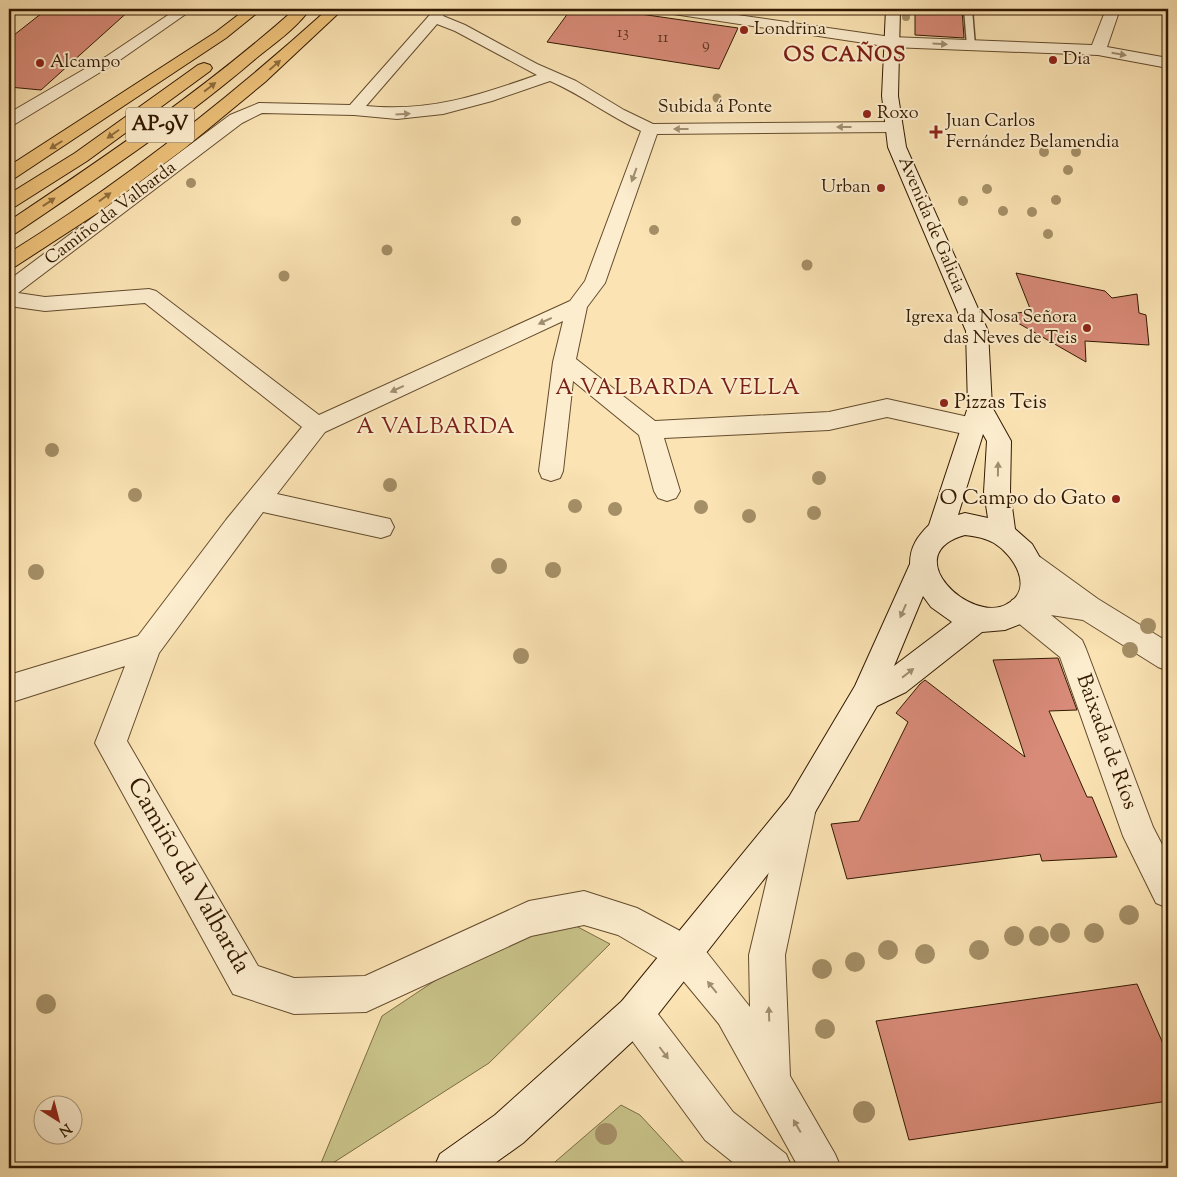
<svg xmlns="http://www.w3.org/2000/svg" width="1177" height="1177" font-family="'Sorts Mill Goudy',serif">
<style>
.green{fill:#c7c187;stroke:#7c6d44}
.building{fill:#d98b79;stroke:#321900}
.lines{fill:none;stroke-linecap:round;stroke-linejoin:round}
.service-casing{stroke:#644c2d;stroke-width:3}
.minor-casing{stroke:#644c2d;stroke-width:2}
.tertiary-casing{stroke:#644c2d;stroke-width:2}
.secondary-casing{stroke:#321900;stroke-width:2}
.motorway-casing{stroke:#321900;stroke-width:2}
.service{fill:#fcedce;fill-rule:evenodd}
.minor{fill:#fcedce;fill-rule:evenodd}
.tertiary{fill:#fcedce;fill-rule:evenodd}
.secondary{fill:#fcedce;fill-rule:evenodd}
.motorway{fill:#eec27a;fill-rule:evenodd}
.tree{fill:#a58f67}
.oneway{fill:#a18e71}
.oneway2{fill:#906e3d}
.poi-dot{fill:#8f2418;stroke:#fcedce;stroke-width:2}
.labels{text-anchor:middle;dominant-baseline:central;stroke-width:4;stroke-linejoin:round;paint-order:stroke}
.far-number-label{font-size:16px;fill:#5c361e}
.far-poi-label{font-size:18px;fill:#321900;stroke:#fcedce;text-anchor:start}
.far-street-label{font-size:18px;fill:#321900;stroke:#fcedce}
.shield{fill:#fcedce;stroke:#6f593e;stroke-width:1}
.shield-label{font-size:20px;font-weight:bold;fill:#321900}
.far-district-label{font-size:21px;font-weight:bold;letter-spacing:1px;fill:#7a1f14;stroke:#fcedce}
.poi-label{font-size:21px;fill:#321900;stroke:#fcedce;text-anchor:start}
.street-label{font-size:21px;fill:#321900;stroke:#fcedce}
.neighbourhood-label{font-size:22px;letter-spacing:1px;fill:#7a1f14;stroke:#fcedce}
.near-street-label{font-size:25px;fill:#321900;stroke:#fcedce}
</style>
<rect width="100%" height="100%" fill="#fbe3b3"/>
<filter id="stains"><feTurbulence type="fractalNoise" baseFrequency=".004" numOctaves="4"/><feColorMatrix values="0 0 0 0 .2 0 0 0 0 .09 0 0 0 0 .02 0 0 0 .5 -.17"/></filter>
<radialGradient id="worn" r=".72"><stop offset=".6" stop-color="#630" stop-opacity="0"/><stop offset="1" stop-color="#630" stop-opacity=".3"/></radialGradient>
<!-- green -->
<g class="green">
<polygon points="576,926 610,944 489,1063 325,1168 319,1168 382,1016 439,978 529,935"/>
<polygon points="621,1105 640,1115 689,1168 548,1168"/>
</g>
<!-- building -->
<g class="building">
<polygon points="47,9 131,9 41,90 9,87 9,39"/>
<polygon points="571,9 605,9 738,28 719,69 547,42"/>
<polygon points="915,9 962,9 964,38 915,35"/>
<polygon points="1016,273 1105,291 1112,298 1137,294 1139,313 1146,315 1149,345 1085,341 1086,362 1004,315 1031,311"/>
<polygon points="1058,658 1077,710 1049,711 1087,797 1092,797 1117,857 1042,861 1040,854 847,879 831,824 859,821 908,722 896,713 920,684 925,680 1025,757 993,660"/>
<polygon points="1137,984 1168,1055 1168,1101 909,1140 876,1021"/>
</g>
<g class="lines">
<!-- service casing -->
<g class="service-casing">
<polygon id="service" points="964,9 972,9 975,46 971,49 967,46"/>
</g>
<!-- minor casing -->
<g class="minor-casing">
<g id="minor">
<polygon points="177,9 193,9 117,62 15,124 9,125 9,113 107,56"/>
<path d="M435 9H449L443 16 465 25 537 64 576 81 624 110 653 124 892 122 898 123 900 127 898 131 892 132 657 134 605 283 587 307 576 359 655 421 829 412 887 399 973 418 981 421 985 427 981 433 973 436 887 417 829 430 664 438 680 491 676 498 667 501 658 498 654 491 639 435 573 381 563 471 560 478 551 481 542 478 539 471 553 362 563 321 325 432 277 494 390 519 394 527 390 535 381 538 263 512 159 653 127 741 258 966 294 978 365 976 529 901 584 891 637 908 697 940 750 1007 749 955 784 808 789 797 800 792 811 797 816 808 785 955 790 1076 835 1154 841 1168H799L719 1024 671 966 618 935 584 925 531 936 366 1012 294 1014 233 994 95 743 125 666 9 703V675L138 636 226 520 302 427 145 303 45 311 9 306V280L230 115 259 103 350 105ZM437 24 455 31 537 75C477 96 430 112 366 106ZM550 81C582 95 609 116 641 131L585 281 570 301 319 415 156 291 149 289 45 297 18 293 242 123 262 113 354 115 397 119 443 114 492 101Z"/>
<polygon points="1106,9 1120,9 1107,47 1168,58 1168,68 1098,55 891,47 883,42 891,37 1092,45"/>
<polygon points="1030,554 1040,557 1098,599 1168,642 1168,671 1158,667 1083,620 1051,615 1082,640 1086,649 1153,827 1168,856 1168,908 1156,903 1123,836 1060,657 1012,618 1008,609 1012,600 1018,598 1021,591 1031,588 1042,589 1020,573 1017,565 1020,557"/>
<polygon points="635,995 648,1001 733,1112 786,1154 792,1168 740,1168 705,1140 622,1027 616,1014 622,1001"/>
</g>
</g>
<!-- tertiary casing -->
<g class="tertiary-casing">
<polygon id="tertiary" points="660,9 695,9 891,37 899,42 891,47 667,13"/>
</g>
<!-- secondary casing -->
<g class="secondary-casing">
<path id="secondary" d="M886 9H900L898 96 906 147 988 331 992 407 1011 441 1010 492 1015 529 1032 544 1043 563 1048 585 1046 596 1037 614 1028 621 1005 630 982 632 906 692 877 706 811 819 648 1027 523 1143 488 1168H434L440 1154 495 1115 622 1001 789 797 855 686 910 564C910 546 918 536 929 525L968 407 966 331 888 147 882 96ZM983 434 987 441 984 492 988 518 965 513 958 515ZM965 535C975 536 985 538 994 543 1014 555 1035 589 1007 604 971 625 896 554 965 535ZM923 596 931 607 952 622 894 666Z"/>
</g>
<!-- motorway casing -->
<g class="motorway-casing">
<g id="motorway">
<polygon points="246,9 262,9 226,38 15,178 9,179 9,166 216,32"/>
<path d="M295 9H310C296 29 272 45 254 60 179 124 97 178 16 233L9 235V221C108 155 206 88 295 9Z"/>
<path d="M328 9H343L265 82 185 148 102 210 16 266 9 268V253C123 182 228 99 328 9Z"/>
<polygon points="204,63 210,65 212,68 210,71 87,161 16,206 9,208 9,194 75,153 198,65"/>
</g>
</g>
<!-- service -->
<use href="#service" class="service"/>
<!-- minor -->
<use href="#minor" class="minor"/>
<!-- tertiary -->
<use href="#tertiary" class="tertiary"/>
<!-- secondary -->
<use href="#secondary" class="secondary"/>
<!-- motorway -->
<use href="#motorway" class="motorway"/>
</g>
<!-- trees -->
<g class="tree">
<circle cx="906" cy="17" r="4"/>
<circle cx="717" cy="98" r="4.5"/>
<circle cx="1044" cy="152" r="5"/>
<circle cx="1076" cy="152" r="5"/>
<circle cx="1068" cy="170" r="5"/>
<circle cx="191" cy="183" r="5"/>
<circle cx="987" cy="189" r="5"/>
<circle cx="1056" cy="200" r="5"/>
<circle cx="963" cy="201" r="5"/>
<circle cx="1003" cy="211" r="5"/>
<circle cx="1032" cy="212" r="5"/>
<circle cx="516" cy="221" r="5"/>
<circle cx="654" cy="230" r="5"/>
<circle cx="1048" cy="234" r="5"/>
<circle cx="387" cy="250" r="5.5"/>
<circle cx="807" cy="265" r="5.5"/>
<circle cx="284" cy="276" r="5.5"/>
<circle cx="52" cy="450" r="7"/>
<circle cx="819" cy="478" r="7"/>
<circle cx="390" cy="485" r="7"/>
<circle cx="135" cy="495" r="7"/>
<circle cx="575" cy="506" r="7"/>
<circle cx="701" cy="507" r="7"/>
<circle cx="615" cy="509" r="7"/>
<circle cx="814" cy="513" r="7"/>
<circle cx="749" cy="516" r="7"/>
<circle cx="499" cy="566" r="8"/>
<circle cx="553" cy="570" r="8"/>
<circle cx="36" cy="572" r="8"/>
<circle cx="1148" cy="626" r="8"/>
<circle cx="1130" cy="650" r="8"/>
<circle cx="521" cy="656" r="8"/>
<circle cx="1129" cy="915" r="10"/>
<circle cx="1060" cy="933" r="10"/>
<circle cx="1094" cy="933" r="10"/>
<circle cx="1014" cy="936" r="10"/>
<circle cx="1039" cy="936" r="10"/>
<circle cx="888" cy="950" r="10"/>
<circle cx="979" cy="950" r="10"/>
<circle cx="925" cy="954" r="10"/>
<circle cx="855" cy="962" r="10"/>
<circle cx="822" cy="969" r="10"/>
<circle cx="46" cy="1004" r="10"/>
<circle cx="825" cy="1029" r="10"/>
<circle cx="864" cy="1112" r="11"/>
<circle cx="606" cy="1134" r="11"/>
</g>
<!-- one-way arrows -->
<defs><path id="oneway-solid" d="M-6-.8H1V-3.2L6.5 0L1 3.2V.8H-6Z" transform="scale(1.25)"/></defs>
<g class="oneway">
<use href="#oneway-solid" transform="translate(940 44) rotate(3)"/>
<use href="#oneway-solid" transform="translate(1119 54) rotate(10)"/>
<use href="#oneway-solid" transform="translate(403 114) rotate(-4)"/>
<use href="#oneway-solid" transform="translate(844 127) rotate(180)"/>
<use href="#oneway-solid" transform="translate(681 129) rotate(180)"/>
<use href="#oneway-solid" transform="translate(634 175) rotate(110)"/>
<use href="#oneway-solid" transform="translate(545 321) rotate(155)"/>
<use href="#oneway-solid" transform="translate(397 389) rotate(155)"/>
<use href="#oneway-solid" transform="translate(998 469) rotate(-89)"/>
<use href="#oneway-solid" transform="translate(903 611) rotate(114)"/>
<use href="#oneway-solid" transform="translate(908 673) rotate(-38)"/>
<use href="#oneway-solid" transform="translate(712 987) rotate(-129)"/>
<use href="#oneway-solid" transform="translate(769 1014) rotate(-92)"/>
<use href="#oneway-solid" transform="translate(664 1053) rotate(53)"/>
<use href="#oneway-solid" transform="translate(797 1126) rotate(-120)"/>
</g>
<g class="oneway2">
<use href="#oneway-solid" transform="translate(275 65) rotate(-41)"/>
<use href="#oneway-solid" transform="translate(210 87) rotate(-38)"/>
<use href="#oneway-solid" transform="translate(113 134) rotate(145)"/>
<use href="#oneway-solid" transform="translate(56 145) rotate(148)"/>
<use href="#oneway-solid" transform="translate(105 197) rotate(-36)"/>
<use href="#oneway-solid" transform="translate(49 202) rotate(-34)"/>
</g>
<!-- markers -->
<g class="poi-dot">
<circle cx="744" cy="30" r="5"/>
<circle cx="1053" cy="60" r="5"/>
<circle cx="40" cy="63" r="5"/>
<circle cx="867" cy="114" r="5"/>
<path d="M933.5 124.5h5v5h5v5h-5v5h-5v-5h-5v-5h5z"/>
<circle cx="881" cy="188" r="5"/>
<circle cx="1087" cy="328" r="5"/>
<circle cx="944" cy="403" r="5"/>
<circle cx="1116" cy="499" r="5"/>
</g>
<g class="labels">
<!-- far-number labels -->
<g class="far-number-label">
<text x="623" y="33">13</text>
<text x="663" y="38">11</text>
<text x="706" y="45">9</text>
</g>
<!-- far-poi labels -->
<g class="far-poi-label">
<text x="754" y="30">Londrina</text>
<text x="1063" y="60">Dia</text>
<text x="50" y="63">Alcampo</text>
<text x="877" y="114">Roxo</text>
<text x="946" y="122">Juan Carlos<tspan x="946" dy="21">Fernández Belamendia</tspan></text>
<text x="871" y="188" text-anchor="end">Urban</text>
<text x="1077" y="318" text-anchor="end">Igrexa da Nosa Señora<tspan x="1077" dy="21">das Neves de Teis</tspan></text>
</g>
<!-- far-street labels -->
<g class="far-street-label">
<text x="715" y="108">Subida á Ponte</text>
<text transform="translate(111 214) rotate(-37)">Camiño da Valbarda</text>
<text transform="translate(931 225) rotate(67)">Avenida de Galicia</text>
</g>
<!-- shield labels -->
<rect class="shield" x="126" y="107.5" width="68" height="35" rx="4"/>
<g class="shield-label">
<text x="160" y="125">AP-9V</text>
</g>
<!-- far-district labels -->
<g class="far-district-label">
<text x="845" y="56">OS CAÑOS</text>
</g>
<!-- poi labels -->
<g class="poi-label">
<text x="954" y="403">Pizzas Teis</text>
<text x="1106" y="499" text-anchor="end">O Campo do Gato</text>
</g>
<!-- street labels -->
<g class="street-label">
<text transform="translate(1106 742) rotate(70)">Baixada de Ríos</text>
</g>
<!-- neighbourhood labels -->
<g class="neighbourhood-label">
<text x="678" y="389">A VALBARDA VELLA</text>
<text x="436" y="428">A VALBARDA</text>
</g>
<!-- near-street labels -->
<g class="near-street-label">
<text transform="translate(188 876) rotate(60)">Camiño da Valbarda</text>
</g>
</g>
<!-- margin -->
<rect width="1177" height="1177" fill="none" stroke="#fbe3b3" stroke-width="30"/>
<rect x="10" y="10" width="1157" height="1157" fill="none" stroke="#321900" stroke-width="2.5"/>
<rect x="15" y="15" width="1147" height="1147" fill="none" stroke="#321900"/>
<!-- north arrow -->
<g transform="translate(58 1120) rotate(144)"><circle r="24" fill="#fcedce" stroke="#ab987c"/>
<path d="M0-4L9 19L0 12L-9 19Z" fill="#8f2418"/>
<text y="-8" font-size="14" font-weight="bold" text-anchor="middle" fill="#321900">N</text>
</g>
<rect width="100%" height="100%" filter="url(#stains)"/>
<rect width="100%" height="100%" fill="url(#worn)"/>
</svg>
